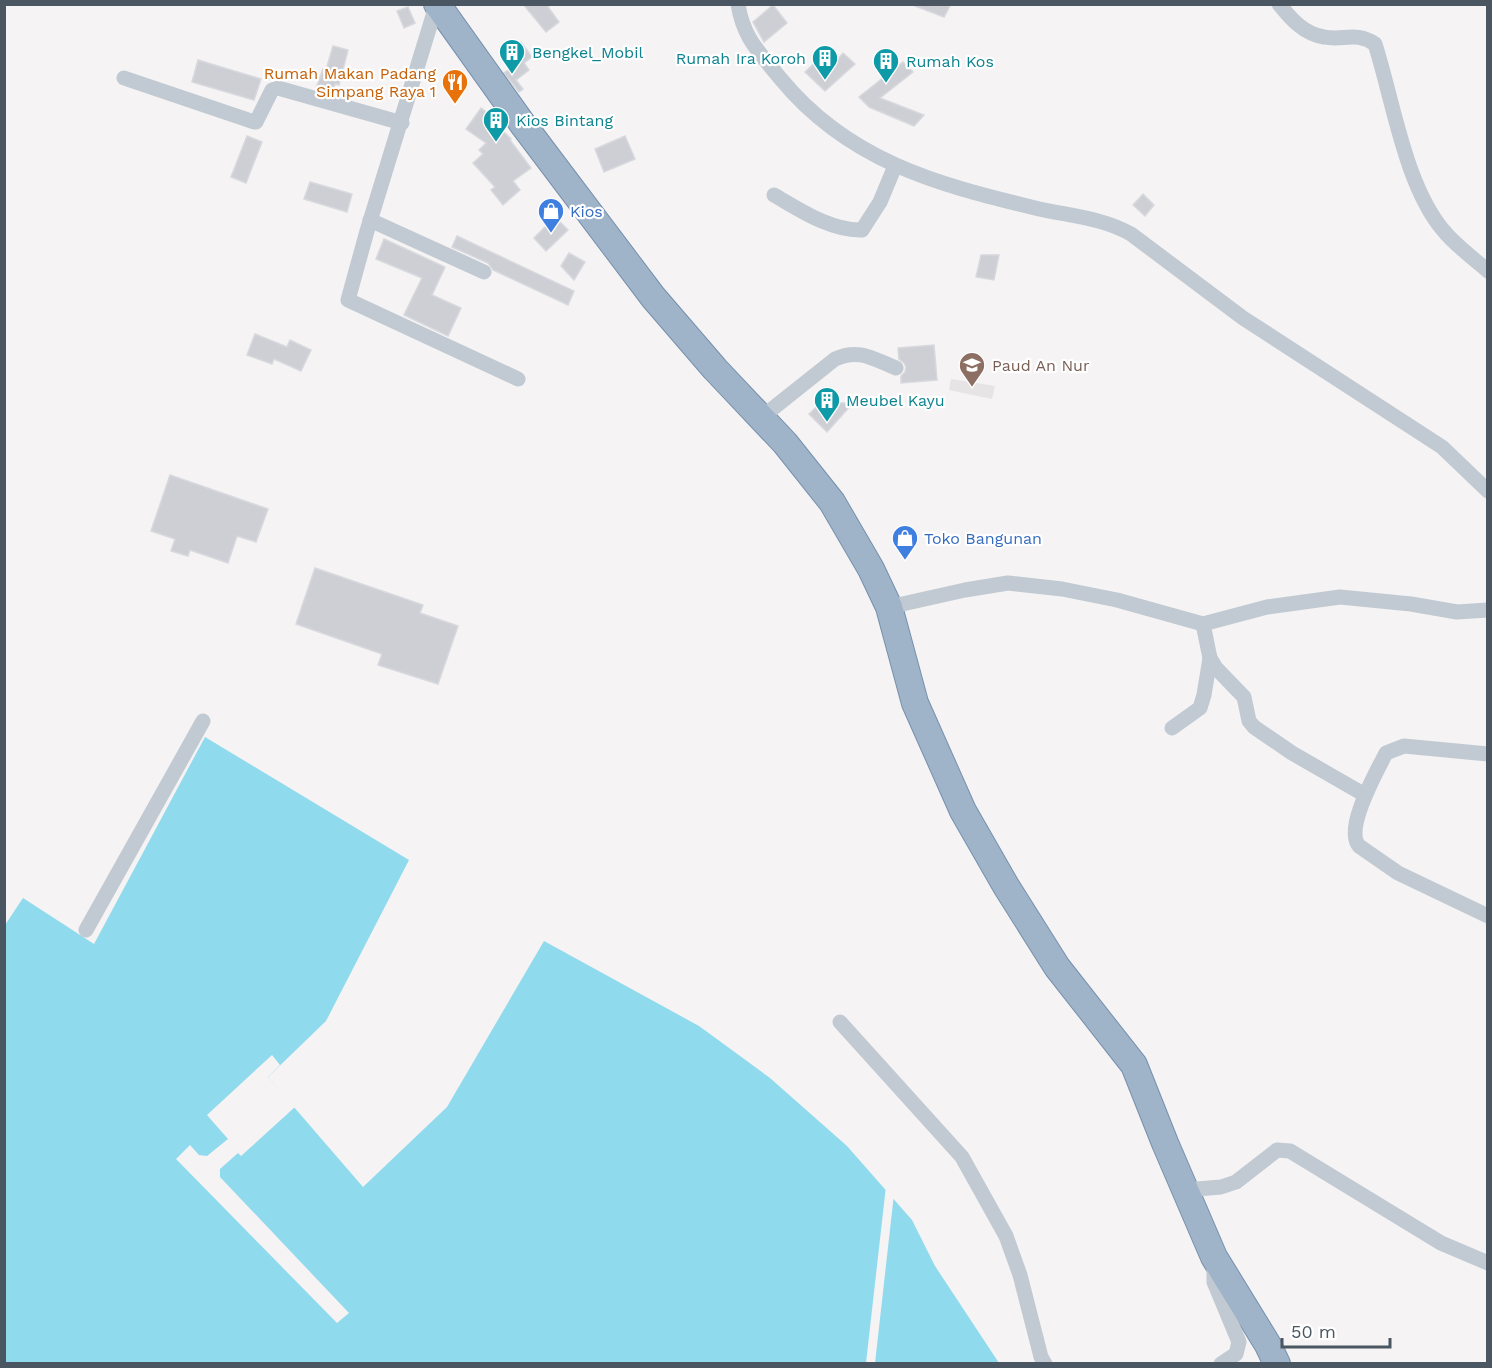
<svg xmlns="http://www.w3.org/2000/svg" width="1492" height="1368" font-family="'Work Sans',sans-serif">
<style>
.education{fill:#e6e4e5}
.water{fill:#90daee}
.pier{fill:#f5f3f3}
.building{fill:#cdcfd5;stroke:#d7d9de;stroke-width:1.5}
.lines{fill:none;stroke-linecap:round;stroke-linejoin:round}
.trunk-casing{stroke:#7690ad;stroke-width:28}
.minor{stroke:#c1cad2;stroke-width:15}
.trunk{stroke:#9fb4c9;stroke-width:26}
.labels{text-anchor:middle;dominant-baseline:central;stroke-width:4.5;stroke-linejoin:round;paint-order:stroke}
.culture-label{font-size:16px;fill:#0d838f;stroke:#fff;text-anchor:start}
.food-label{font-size:16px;fill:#c56008;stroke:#fff;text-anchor:end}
.shop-label{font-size:16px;fill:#366cbe;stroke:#fff;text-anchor:start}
.education-label{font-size:16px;fill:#785e54;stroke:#fff;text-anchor:start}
</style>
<rect width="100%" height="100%" fill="#f5f3f3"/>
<!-- education -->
<polygon class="education" points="951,379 995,386 992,399 949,390"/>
<!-- water -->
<polygon class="water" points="205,737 409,860 326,1021 268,1077 363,1187 447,1107 544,941 699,1026 770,1078 847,1146 912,1220 935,1266 999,1363 5,1364 5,925 23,898 94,944"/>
<!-- pier -->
<g class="pier">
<polygon points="272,1055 280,1065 268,1077 295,1107 241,1156 238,1153 220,1169 220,1177 349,1313 337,1323 176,1159 190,1145 199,1155 207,1156 228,1139 207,1115"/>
<polygon points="886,1186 894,1194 875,1363 866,1363"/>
</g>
<!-- building -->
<g class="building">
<polygon points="523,4 551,4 548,7 559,22 546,32"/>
<polygon points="915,4 951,4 944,17 915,6"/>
<polygon points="773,5 787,23 764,42 753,22"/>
<polygon points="408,7 415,23 404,28 397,11"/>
<polygon points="521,42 532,57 524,63 529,70 516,80 523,89 519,92 504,73 509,69 500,57"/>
<polygon points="333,46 348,50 339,85 335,84 333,93 316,89 323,69 326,70"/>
<polygon points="843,53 855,64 825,91 805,72 824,54 833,65"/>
<polygon points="198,60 261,79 254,100 192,82"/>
<polygon points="903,62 913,72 880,98 924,115 914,126 869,107 859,97"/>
<polygon points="481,108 496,119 494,122 511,139 510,140 531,168 513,181 520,190 503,205 491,190 495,187 473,163 483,154 479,150 486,143 466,129"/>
<polygon points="247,136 262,142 246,183 231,177"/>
<polygon points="625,136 635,159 604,172 595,149"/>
<polygon points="310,182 352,194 347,212 304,199"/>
<polygon points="1143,194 1154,205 1145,216 1133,205"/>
<polygon points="555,217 568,230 546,251 534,238"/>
<polygon points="457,236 574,291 568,305 493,270 488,263 452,247"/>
<polygon points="384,239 445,267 432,295 461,308 448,336 404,315 422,278 376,259"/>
<polygon points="569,253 585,262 574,280 561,266"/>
<polygon points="981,255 999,255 994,280 976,277"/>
<polygon points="255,334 287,347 290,340 311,350 301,371 274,359 272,364 247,355"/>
<polygon points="934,345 937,380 901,383 901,376 905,372 906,367 904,363 899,359 898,348"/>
<polygon points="825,399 830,403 853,403 827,432 809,414"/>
<polygon points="170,475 268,509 256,542 237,536 228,563 190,550 188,556 171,551 175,539 151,531"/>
<polygon points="315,568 423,605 420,613 458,626 438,684 378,665 382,654 296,624"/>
</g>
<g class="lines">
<!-- trunk casing -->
<g class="trunk-casing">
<polyline id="trunk" points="437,4 524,126 653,297 715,369 785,443 832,502 871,569 889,607 915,703 963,811 1006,886 1057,967 1134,1065 1165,1143 1214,1257 1268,1345 1277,1364"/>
</g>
<!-- minor -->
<g class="minor">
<path d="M738 4C743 38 760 53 780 78 848 161 936 184 1035 208 1069 216 1100 217 1131 234L1243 318 1442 447 1488 491"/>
<path d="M1279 4C1291 19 1304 34 1324 37 1343 41 1356 31 1375 44 1393 100 1405 185 1443 230 1455 245 1473 258 1488 271"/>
<polyline points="436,6 367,231 348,300 518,379"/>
<polyline points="124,78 254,122 256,122 272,90 278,88 402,123"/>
<path d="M774 195C800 210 831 231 862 230L880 202 895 166"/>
<polyline points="370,220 484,272"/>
<path d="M761 418 835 359C859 348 873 359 896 368"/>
<polyline points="889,607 965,590 1008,583 1062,589 1117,600 1203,624 1267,607 1340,597 1411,604 1457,612 1488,610"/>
<polyline points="1203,624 1210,658 1216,668 1244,697 1249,721 1254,727 1292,753 1365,795"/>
<polyline points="1172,728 1200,708 1204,695 1210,658"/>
<path d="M1488 754 1404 746 1386 753C1377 771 1344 828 1359 846L1398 873 1488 916"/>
<polyline points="86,930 203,721"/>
<polyline points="840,1022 962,1157 1006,1236 1020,1275 1041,1357 1045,1364"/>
<polyline points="1185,1190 1221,1187 1236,1182 1277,1150 1290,1151 1441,1243 1488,1263"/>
<polyline points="1214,1263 1214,1282 1239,1342 1236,1354 1221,1364"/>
</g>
<!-- trunk -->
<use href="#trunk" class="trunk"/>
</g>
<!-- icons -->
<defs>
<g id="building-pin" transform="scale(1.35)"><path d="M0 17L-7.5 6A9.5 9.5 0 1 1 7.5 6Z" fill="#0f9aa8" stroke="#fff"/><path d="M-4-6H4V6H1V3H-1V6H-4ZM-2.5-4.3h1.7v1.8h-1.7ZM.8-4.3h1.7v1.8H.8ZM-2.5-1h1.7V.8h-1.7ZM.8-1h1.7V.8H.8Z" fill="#fff"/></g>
<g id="restaurant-pin" transform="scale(1.35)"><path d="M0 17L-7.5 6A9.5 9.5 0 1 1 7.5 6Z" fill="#e8710a" stroke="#fff"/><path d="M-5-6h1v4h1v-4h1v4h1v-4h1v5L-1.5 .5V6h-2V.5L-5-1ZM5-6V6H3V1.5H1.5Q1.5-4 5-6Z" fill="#fff"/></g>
<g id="shop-pin" transform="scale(1.35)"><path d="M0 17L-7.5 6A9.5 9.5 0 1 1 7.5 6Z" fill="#3f7fe0" stroke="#fff"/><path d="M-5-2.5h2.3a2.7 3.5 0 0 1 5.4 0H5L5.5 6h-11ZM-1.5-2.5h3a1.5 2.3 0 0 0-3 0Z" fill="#fff"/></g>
<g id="school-pin" transform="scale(1.35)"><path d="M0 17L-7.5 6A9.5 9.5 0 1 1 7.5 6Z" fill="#8d6e63" stroke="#fff"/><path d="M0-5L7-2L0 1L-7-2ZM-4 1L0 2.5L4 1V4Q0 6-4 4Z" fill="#fff"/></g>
</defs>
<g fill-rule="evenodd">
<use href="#building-pin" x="512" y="52"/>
<use href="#building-pin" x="825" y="58"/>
<use href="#building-pin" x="886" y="61"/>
<use href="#restaurant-pin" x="455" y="82"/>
<use href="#building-pin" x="496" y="120"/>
<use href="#shop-pin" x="551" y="211"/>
<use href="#school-pin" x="972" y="365"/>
<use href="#building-pin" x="827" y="400"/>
<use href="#shop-pin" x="905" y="538"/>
</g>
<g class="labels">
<!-- culture labels -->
<g class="culture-label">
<text x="532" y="52">Bengkel_Mobil</text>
<text x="806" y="58" text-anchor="end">Rumah Ira Koroh</text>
<text x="906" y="61">Rumah Kos</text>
<text x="516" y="120">Kios Bintang</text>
<text x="846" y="400">Meubel Kayu</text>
</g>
<!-- food labels -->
<g class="food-label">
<text x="436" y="73">Rumah Makan Padang<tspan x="436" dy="18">Simpang Raya 1</tspan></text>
</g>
<!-- shop labels -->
<g class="shop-label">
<text x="570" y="211">Kios</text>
<text x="924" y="538">Toko Bangunan</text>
</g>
<!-- education labels -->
<g class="education-label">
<text x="992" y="365">Paud An Nur</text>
</g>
</g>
<!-- border -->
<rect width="1492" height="1368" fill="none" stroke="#4a5661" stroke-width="12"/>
<!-- scale -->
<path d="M1282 1338v9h108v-9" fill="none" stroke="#4a5661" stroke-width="3"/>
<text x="1291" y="1338" font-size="18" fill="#4a5661" stroke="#ffffff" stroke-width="4.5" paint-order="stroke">50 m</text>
</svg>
